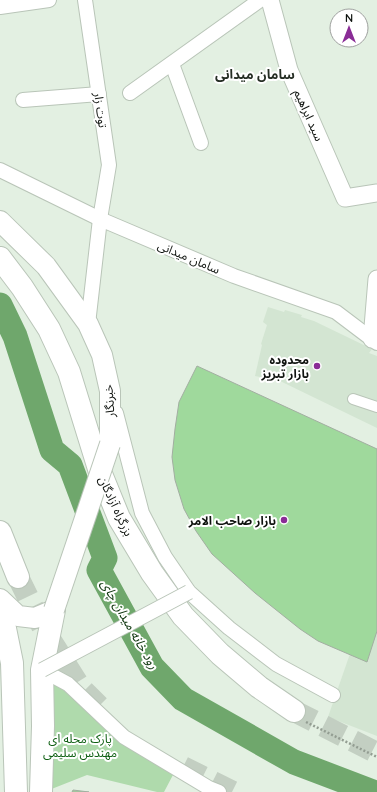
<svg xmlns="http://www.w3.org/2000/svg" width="377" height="792" font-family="Quicksand,'Noto Sans Arabic',sans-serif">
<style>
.built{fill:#d3e5d2}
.green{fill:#afdaac}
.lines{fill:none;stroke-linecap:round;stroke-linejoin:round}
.river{stroke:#6fa76c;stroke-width:25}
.building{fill:#9fd99c;stroke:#a2aea1}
.trunk-tunnel{stroke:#c3cfc2;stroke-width:22;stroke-dasharray:22 11;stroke-linecap:butt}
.pedestrian-casing{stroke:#b9c5b8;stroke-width:12}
.minor-casing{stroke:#b9c5b8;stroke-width:16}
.tertiary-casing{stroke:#b9c5b8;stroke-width:19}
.secondary-casing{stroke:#b9c5b8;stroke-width:22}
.primary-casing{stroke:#b9c5b8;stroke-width:24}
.trunk-casing{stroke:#b9c5b8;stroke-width:24}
.path{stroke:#939d92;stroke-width:2.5;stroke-dasharray:2 2;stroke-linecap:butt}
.pedestrian{stroke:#fff;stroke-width:10}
.minor{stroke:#fff;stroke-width:14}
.tertiary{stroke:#fff;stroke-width:17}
.secondary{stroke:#fff;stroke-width:20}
.primary{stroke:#fff;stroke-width:22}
.trunk{stroke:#fff;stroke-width:22}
.minor-bridge-casing{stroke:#b9c5b8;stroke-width:16;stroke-linecap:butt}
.secondary-bridge-casing{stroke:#b9c5b8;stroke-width:22;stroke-linecap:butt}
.minor-bridge{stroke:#fff;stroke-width:14}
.secondary-bridge{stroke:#fff;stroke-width:20}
.poi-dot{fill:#8a2c96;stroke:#fff;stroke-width:1.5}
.labels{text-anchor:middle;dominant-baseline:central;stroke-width:4;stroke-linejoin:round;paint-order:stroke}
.street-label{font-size:12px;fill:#0f130f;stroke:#fff}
.poi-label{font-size:12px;font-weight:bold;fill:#0f130f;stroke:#fff;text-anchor:end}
.park-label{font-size:12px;fill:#0c5e10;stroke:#fff}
.neighbourhood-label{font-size:13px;font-weight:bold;fill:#252e24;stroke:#fff}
.water-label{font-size:13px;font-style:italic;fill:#0c340c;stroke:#fff}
</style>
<rect width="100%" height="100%" fill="#e3f0e2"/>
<!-- built -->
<g class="built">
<polygon points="268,307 284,312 285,310 302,315 301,317 314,321 372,349 369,353 377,356 377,428 280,381 255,376 262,345 261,344 267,325 263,322"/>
<polygon points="377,576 377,736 328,717"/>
</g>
<!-- green -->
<polygon class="green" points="47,681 54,683 174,773 164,792 157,792 87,775 49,790"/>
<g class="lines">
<!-- river -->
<polyline class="river" points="0,305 15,336 52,450 70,465 105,558 99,570 152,667 183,699 294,762 373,792"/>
</g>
<!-- building -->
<g class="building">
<polygon points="197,366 377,449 377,631 367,662 318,641 300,629 255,593 212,554 196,531 184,509 175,480 172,457 175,429 179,402"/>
<polygon points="73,790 89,792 72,792"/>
</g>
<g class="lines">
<!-- trunk-tunnel -->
<g class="trunk-tunnel">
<polyline points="18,577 43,628 80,687 99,706"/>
<polyline points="294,711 377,753"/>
<polyline points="183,767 233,792"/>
</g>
<!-- pedestrian casing -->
<g class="pedestrian-casing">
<polyline id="pedestrian" points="353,399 377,407"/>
</g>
<!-- minor casing -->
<g class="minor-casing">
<g id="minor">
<polyline points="85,0 109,165 100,219 88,324"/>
<polyline points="0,7 49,0"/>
<polyline points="172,64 201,143"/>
<polyline points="130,93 260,0"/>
<polyline points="23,100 99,94"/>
<polyline points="0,170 100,219 234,276 336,312 377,343"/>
<polyline points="116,413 142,513 165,557 189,592 229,628 276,664 333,695"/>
<polyline points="42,670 68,684 124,737 209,788 219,792"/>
</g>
</g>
<!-- tertiary casing -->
<g class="tertiary-casing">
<g id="tertiary">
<polyline points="270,0 289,70 345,198 377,193"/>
<polyline points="372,339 377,279"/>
</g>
</g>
<!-- secondary casing -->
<g class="secondary-casing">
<g id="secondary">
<polyline points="0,221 46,266 88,324 102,355 110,391 110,444"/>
<polyline points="0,599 18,616 35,618 54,610"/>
</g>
</g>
<!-- primary casing -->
<g class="primary-casing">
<g id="primary">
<polyline points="0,604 12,663 16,792"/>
<polyline points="41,792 43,726 42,670 54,610"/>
</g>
</g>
<!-- trunk casing -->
<g class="trunk-casing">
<g id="trunk">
<polyline points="0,258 22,287 49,329 69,372 99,469 119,518 152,573 183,616 220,654 259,687 294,711"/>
<polyline points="0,532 18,577"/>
</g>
</g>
<!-- path -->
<polyline class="path" points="306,722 377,757"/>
<!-- pedestrian -->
<use href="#pedestrian" class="pedestrian"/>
<!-- minor -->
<use href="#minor" class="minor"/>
<!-- tertiary -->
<use href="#tertiary" class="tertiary"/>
<!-- secondary -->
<use href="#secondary" class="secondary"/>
<!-- primary -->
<use href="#primary" class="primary"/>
<!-- trunk -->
<use href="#trunk" class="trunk"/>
<!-- minor-bridge casing -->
<g class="minor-bridge-casing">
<polyline id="minor-bridge" points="42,670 189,592"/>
</g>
<!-- secondary-bridge casing -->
<g class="secondary-bridge-casing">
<polyline id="secondary-bridge" points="54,610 110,444"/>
</g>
<!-- minor-bridge -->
<use href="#minor-bridge" class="minor-bridge"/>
<!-- secondary-bridge -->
<use href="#secondary-bridge" class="secondary-bridge"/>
</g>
<!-- markers -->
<g class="poi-dot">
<circle cx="317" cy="366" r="4"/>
<circle cx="284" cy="520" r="4"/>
</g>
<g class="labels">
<!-- street labels -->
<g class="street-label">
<text transform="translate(101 110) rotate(82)">توت زار</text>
<text transform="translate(309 115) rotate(66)">سید ابراهیم</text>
<text transform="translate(189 257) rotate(23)">سامان میدانی</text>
<text transform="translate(109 401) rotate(-94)">خبرنگار</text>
<text transform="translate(116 506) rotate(65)">بزرگراه آزادگان</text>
</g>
<!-- poi labels -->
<g class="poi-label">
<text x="309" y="359">محدوده<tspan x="309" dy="14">بازار تبریز</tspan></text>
<text x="276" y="520">بازار صاحب الامر</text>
</g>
<!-- park labels -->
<g class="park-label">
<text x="80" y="738">پارک محله ای<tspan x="80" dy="14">مهندس سلیمی</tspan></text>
</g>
<!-- neighbourhood labels -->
<g class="neighbourhood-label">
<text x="255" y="74">سامان میدانی</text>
</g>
<!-- water labels -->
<g class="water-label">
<text transform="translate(130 624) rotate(60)">رود خانه میدان چای</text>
</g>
</g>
<!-- north arrow -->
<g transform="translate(349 28)"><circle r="19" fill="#ffffff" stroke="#9fa19f"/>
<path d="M0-3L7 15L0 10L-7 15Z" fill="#8a2c96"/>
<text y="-6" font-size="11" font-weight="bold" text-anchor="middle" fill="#0f130f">N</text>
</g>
</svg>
